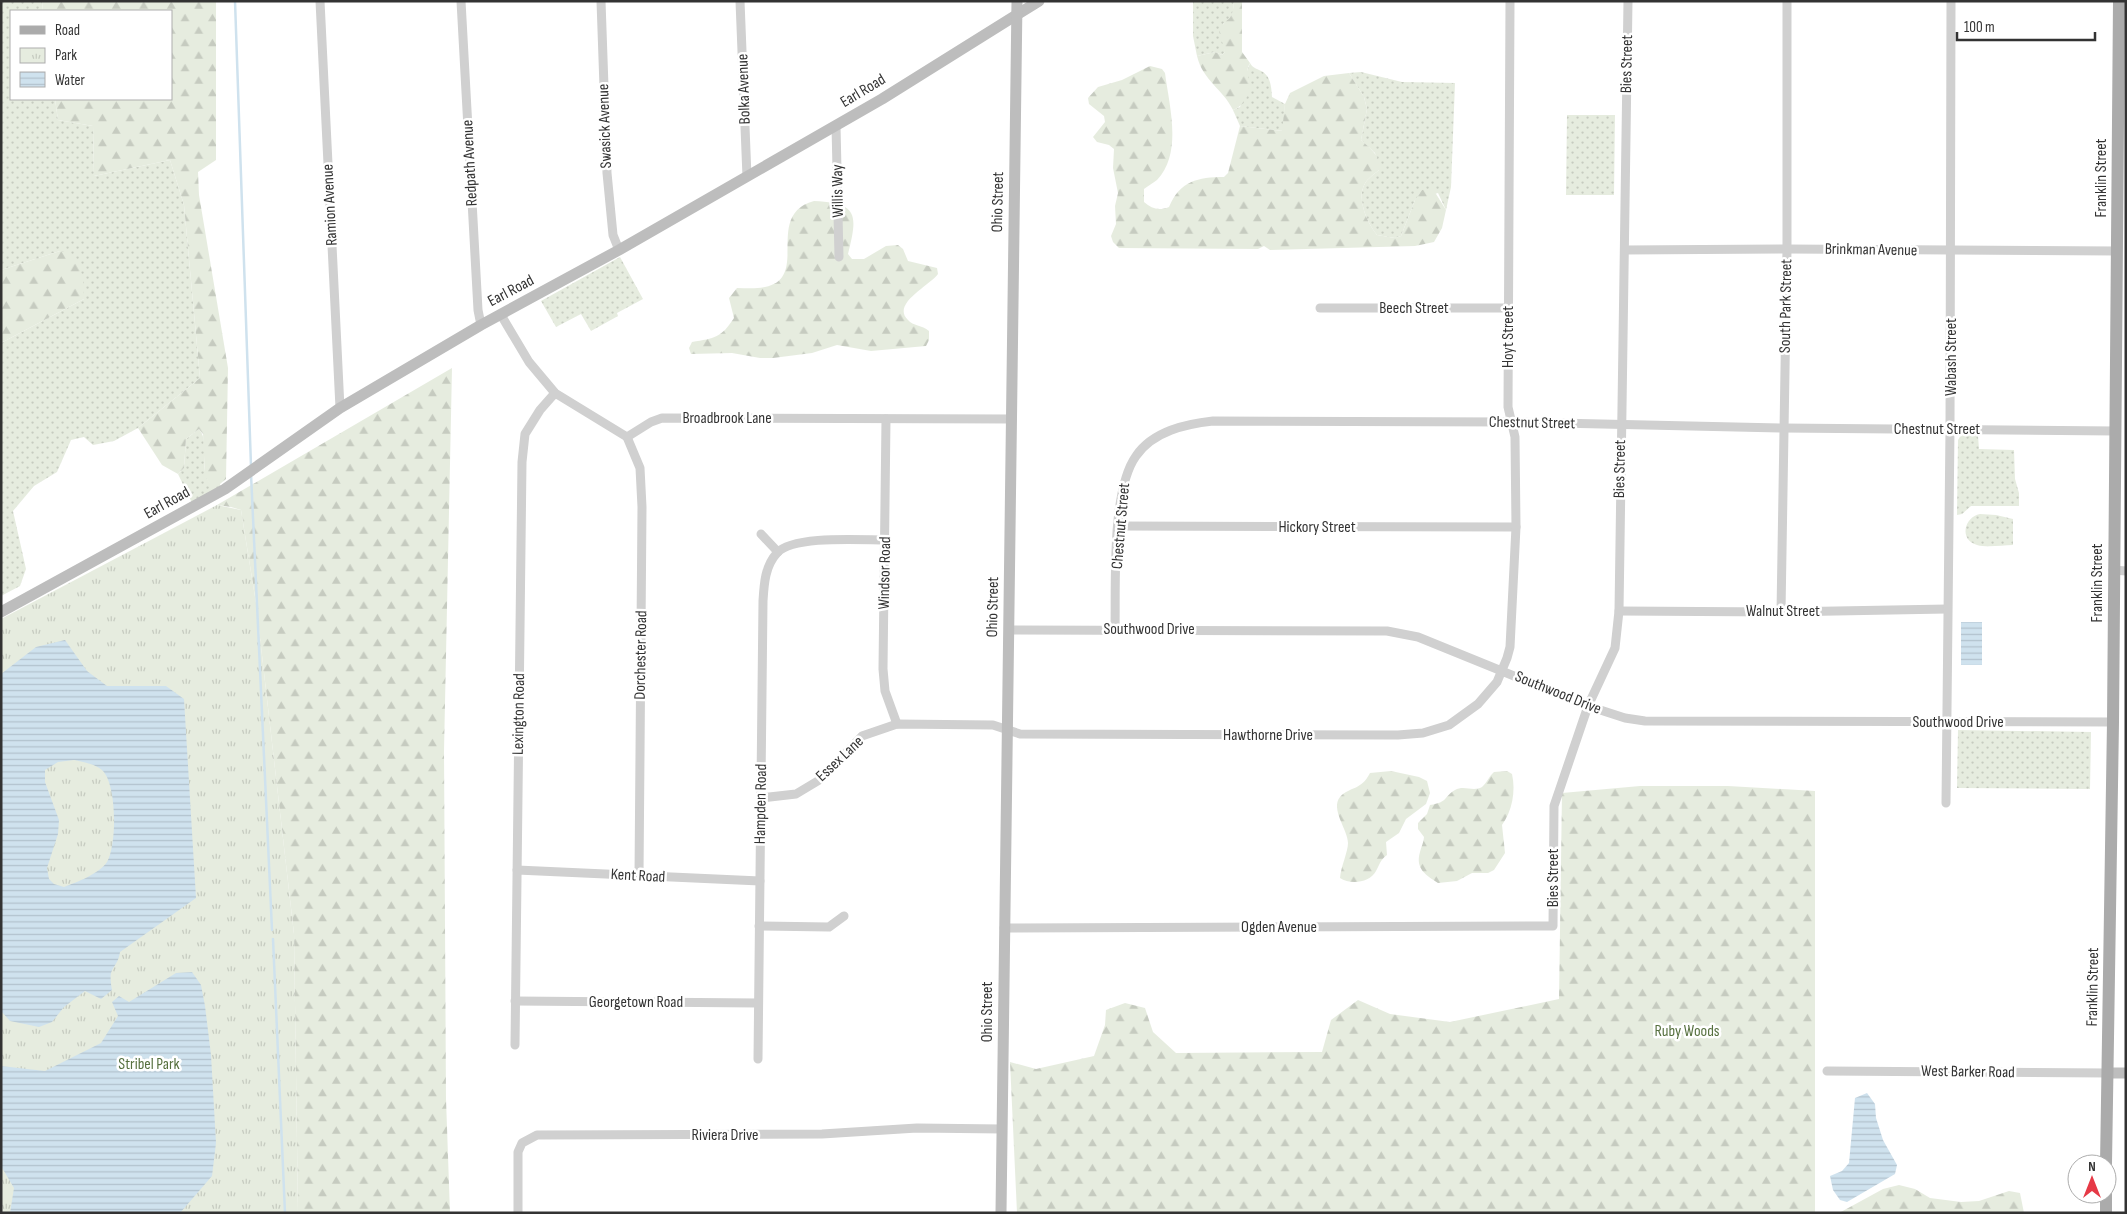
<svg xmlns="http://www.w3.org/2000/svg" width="2127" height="1214" font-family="'Sofia Sans Condensed',sans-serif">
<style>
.grass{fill:url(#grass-dots)}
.forest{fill:url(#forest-firs)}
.park{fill:url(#park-tufts)}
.water{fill:url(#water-rules);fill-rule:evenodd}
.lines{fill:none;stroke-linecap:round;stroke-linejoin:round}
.stream{stroke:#cfe2ee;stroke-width:2.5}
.street{stroke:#d0d0d0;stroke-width:9}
.secondary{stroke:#bdbdbd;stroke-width:11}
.primary{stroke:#ababab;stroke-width:12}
.labels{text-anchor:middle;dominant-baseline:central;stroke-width:5;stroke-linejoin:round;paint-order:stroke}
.street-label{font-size:16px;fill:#333;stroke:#fff}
.park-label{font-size:16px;fill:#56703f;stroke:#fff}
</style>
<defs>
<pattern id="grass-dots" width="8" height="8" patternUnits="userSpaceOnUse" patternTransform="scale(1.25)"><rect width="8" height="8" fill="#e6ecdf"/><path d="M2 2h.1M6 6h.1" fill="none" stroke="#c6cbc0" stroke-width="1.8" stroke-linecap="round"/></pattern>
<pattern id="forest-firs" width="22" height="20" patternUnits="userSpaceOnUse" patternTransform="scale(1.25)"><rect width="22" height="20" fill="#e6ecdf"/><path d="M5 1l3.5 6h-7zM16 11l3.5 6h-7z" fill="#c6cbc0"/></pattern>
<pattern id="park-tufts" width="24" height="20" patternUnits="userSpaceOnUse" patternTransform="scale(1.25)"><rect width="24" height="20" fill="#e6ecdf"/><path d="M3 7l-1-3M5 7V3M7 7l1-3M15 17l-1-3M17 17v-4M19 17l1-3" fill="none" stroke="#c6cbc0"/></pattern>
<pattern id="water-rules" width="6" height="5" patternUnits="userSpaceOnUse" patternTransform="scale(1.25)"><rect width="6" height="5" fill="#cfe2ee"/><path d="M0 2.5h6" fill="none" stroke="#b2c2cd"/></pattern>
</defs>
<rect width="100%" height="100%" fill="#fff"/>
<!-- grass -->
<g class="grass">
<polygon points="1,1 42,1 43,11 11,11 11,99 55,99 58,120 93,126 94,176 170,160 184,205 200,378 138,428 114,441 93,445 84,437 71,440 57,472 34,486 13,511 26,569 20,586 1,596 1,343 84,299 60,251 1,270"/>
<path d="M1193 1H1234C1233 12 1234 18 1223 24L1225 52 1222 55 1215 52 1197 56 1193 36Z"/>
<path d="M1250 63C1252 67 1255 68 1259 70 1271 75 1271 85 1272 97L1285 104 1283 131 1240 126 1233 110 1240 107 1249 83 1246 74Z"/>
<path d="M1361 72 1402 82 1455 83 1451 187 1446 210 1438 193 1415 200 1401 236 1395 238 1377 235C1368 224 1358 202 1363 188 1365 180 1373 175 1379 170L1375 153 1361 140 1367 109 1364 97 1349 73Z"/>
<polygon points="1567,115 1615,115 1614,195 1566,195"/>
<polygon points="620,257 643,299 617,313 618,316 591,331 581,314 556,327 541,301"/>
<path d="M199 429C211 444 198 468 210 483L220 484V488L192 503 178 474 184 468 186 439Z"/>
<polygon points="1961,435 1976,435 1978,436 1979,449 2014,450 2015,479 2019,493 2019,506 1971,506 1962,514 1957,515 1958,440"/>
<path d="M1980 514 1996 515 2013 519V545C2002 545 1988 548 1977 545 1959 540 1964 517 1980 514Z"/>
<polygon points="1958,730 2091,732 2090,789 1957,788"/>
</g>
<!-- forest -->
<g class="forest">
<polygon points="42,1 216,1 216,160 198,172 199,195 228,368 226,479 220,484 210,484 205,476 203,434 199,429 186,439 184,468 178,474 162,465 138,428 200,378 184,205 170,160 94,176 93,126 58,120 55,99 171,99 171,11 43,11"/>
<path d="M1234 1H1242V52L1250 63C1245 72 1249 75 1249 83 1250 95 1244 106 1233 110 1223 89 1203 81 1197 56L1215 52 1222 55 1225 52 1219 31C1228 14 1232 25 1234 1Z"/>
<path d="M1150 66 1162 69 1165 73C1169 105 1183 153 1157 180 1153 183 1148 186 1144 189V202C1152 209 1159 211 1169 207 1180 181 1198 177 1224 177L1228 173 1240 126 1282 131 1285 104 1290 93 1324 76 1349 73 1364 97 1367 109 1361 140C1371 149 1381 156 1379 170 1373 175 1365 180 1363 188 1358 202 1368 224 1377 235L1395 238 1401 236 1415 200 1422 190 1433 189 1446 210 1442 228 1434 242 1415 246 1270 250 1264 246 1258 249 1119 248 1113 242 1111 236 1116 224 1115 206 1118 193 1113 168 1114 149 1109 145 1097 142 1093 137 1105 122 1104 116 1089 104 1088 98 1098 87 1122 80Z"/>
<path d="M814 201C858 203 858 214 848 254L852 259H864L886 246 898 245 903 249 908 261 937 268 938 274C929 286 891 304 908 320 913 326 922 325 929 331V340L926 346 871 351 837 345 812 353 773 358H760L732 353 691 354 689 348 692 342C715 338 721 338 734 318L729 298 737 288C746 288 756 289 765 287 811 278 763 215 814 201Z"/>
<polygon points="60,251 75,255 83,278 84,299 1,343 1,270"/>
<polygon points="452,368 444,751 446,1099 450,1213 298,1213 294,934 256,603 241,510 231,507 217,505"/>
<path d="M1391 771 1419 777 1427 781 1430 793 1426 804 1406 819 1399 833 1386 842 1387 855C1380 860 1380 864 1376 871 1370 883 1350 885 1340 878 1341 866 1348 852 1348 843 1348 830 1330 809 1340 797 1350 786 1361 791 1370 773Z"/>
<path d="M1507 771 1512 774C1516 792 1512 811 1502 825L1505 853 1494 870 1488 873H1472L1457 881 1438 883C1426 875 1415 869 1420 852 1421 847 1424 842 1424 837L1418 829V823L1427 814 1430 805C1449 802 1443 797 1455 790 1464 785 1473 792 1482 787 1487 783 1489 776 1494 772Z"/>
<polygon points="1640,786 1728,786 1815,791 1815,1213 1017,1213 1010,1062 1036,1069 1094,1056 1105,1025 1106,1010 1125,1003 1145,1008 1153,1032 1176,1053 1322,1052 1331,1020 1358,1000 1390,1014 1450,1022 1559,999 1562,793"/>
<polygon points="1899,1185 1915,1189 1930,1198 1961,1202 1979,1201 2009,1191 2020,1193 2024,1213 1839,1213 1883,1189"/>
</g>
<!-- park -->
<polygon class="park" points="217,505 241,510 256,603 294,934 298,1213 1,1213 1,619"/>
<!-- water -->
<g class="water">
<rect x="1961" y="622" width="21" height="43"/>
<path d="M65 640 87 671 107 686H166L184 699 196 898 120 952C117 971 107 964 112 990L101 999 85 991 64 1007 52 1022 39 1027 10 1021 1 1011V674L36 647ZM74 760C83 762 96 764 103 771 117 786 117 845 107 862 99 874 77 882 64 887L54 884 49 879 47 868 58 834 59 820 45 782V770L58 762Z"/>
<polygon points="192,972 201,985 205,1006 211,1055 216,1143 212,1176 180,1213 10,1213 14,1188 1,1166 1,1066 45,1071 101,1043 118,1016 112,1002 119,996 129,1002 176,973"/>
<polygon points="1867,1093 1875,1104 1876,1118 1883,1140 1897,1165 1895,1174 1847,1202 1840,1200 1833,1190 1830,1176 1842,1171 1849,1163 1855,1098"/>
</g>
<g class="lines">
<!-- stream -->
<g class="stream">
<polyline points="235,1 251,466"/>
<polyline points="251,474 272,930"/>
<polyline points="273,939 285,1213"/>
</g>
<!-- street -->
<g class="street">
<polyline points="320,1 340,408"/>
<polyline points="461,1 478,310 481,325"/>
<polyline points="601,1 607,173 613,235 619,250"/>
<polyline points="740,1 747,177"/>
<polyline points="836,126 839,257"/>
<polyline points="1625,250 1787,249 2117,251"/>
<polyline points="1320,308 1508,308"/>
<polyline points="501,315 529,362 555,393 627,437 651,422 662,418 1011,419"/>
<polyline points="886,419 883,669 885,691 897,724"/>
<polyline points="627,437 640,468 642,507 639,876"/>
<polyline points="1118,526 1516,527"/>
<polyline points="761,534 778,552"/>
<polyline points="2113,570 2126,571"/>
<polyline points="1619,611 1781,612 1947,609"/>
<polyline points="1781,612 1787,249 1787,1"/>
<path d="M1115 629C1116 585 1111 491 1136 456 1153 431 1186 424 1213 421L1511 422 1783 428 2115 431"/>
<polyline points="1009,630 1387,631 1418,637 1588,706 1625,718 1645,721 2113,722"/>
<polyline points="761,798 796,794 821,779 862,736 897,724 993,725 1020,734 1398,735 1423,733 1449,725 1478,704 1497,682 1507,658 1510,647 1516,527 1515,437 1508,407 1510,1"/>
<polyline points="1946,803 1950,429 1951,1"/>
<polyline points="517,870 760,881"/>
<polyline points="759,926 829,927 844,916"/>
<polyline points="1004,928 1553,926 1554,806 1588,706 1615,648 1619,611 1628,1"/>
<polyline points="515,1001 758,1003"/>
<polyline points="515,1045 522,462 525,434 540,410 555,393"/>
<path d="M758 1059 763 601C764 584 765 566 777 553 793 535 861 540 886 540"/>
<polyline points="1827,1071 2108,1073"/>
<polyline points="518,1213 518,1152 522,1143 537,1135 822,1134 917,1128 1002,1129"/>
</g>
<!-- secondary -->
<g class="secondary">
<polyline points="1,612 225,489 340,408 481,325 619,250 882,99 1039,1"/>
<polyline points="2108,1073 2126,1073"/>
<polyline points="1001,1213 1017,1"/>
</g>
<!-- primary -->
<g class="primary">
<polyline points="2106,1164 2113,722 2119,1"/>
<polyline points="2106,1213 2106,1194"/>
</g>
</g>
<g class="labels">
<!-- street labels -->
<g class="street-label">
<text transform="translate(1627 64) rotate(-89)">Bies Street</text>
<text transform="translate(744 89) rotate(-92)">Bolka Avenue</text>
<text transform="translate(863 91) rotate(-31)">Earl Road</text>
<text transform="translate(605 126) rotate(-92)">Swasick Avenue</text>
<text transform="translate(470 163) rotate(-93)">Redpath Avenue</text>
<text transform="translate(2101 178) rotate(-90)">Franklin Street</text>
<text transform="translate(838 191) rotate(-91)">Willis Way</text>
<text transform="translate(998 202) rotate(-89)">Ohio Street</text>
<text transform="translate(330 205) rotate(-93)">Ramion Avenue</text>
<text transform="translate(1871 250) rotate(1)">Brinkman Avenue</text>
<text transform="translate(511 291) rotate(-28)">Earl Road</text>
<text transform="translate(1786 306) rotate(-89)">South Park Street</text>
<text x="1414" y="308">Beech Street</text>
<text transform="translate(1508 337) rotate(-90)">Hoyt Street</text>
<text transform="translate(1951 357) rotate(-90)">Wabash Street</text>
<text x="727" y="418">Broadbrook Lane</text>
<text transform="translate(1532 423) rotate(1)">Chestnut Street</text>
<text x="1937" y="429">Chestnut Street</text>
<text transform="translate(1620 469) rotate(-89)">Bies Street</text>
<text transform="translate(167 503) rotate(-29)">Earl Road</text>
<text transform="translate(1121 526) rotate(-85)">Chestnut Street</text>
<text x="1317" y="527">Hickory Street</text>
<text transform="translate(885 573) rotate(-89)">Windsor Road</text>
<text transform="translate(2097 583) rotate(-90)">Franklin Street</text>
<text transform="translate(993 607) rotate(-89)">Ohio Street</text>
<text x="1783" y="611">Walnut Street</text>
<text x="1149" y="629">Southwood Drive</text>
<text transform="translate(641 655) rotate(-89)">Dorchester Road</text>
<text transform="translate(1558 693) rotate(22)">Southwood Drive</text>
<text transform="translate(519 714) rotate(-89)">Lexington Road</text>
<text x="1958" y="722">Southwood Drive</text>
<text x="1268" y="735">Hawthorne Drive</text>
<text transform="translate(840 759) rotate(-43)">Essex Lane</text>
<text transform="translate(761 804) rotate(-89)">Hampden Road</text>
<text transform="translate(638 876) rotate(3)">Kent Road</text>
<text transform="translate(1553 878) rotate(-90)">Bies Street</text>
<text x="1279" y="927">Ogden Avenue</text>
<text transform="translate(2093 987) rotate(-89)">Franklin Street</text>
<text x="636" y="1002">Georgetown Road</text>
<text transform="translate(987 1012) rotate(-90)">Ohio Street</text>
<text transform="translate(1968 1072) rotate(1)">West Barker Road</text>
<text x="725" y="1135">Riviera Drive</text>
</g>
<!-- park labels -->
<g class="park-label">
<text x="1687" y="1031">Ruby Woods</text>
<text x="149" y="1064">Stribel Park</text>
</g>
</g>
<!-- border -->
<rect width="2127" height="1214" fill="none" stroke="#333333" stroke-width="5"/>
<!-- legend -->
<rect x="10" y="10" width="162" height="90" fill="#ffffff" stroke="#adadad"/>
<rect x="20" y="26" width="25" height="8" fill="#ababab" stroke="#adadad"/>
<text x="55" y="35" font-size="15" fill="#333333">Road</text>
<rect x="20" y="48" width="25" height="15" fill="url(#park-tufts)" stroke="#adadad"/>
<text x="55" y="60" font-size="15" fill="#333333">Park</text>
<rect x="20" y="72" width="25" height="15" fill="url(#water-rules)" stroke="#adadad"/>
<text x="55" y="85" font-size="15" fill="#333333">Water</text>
<!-- north arrow -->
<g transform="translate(2092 1179)"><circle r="24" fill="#ffffff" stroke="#adadad"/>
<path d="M0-4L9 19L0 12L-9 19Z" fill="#e63946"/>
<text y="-8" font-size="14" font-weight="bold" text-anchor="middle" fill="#333333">N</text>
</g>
<!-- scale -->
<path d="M1957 32v8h138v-8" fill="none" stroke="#333333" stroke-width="2.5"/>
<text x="1964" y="32" font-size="15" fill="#333333" stroke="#ffffff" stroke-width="4" paint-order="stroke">100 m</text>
</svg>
